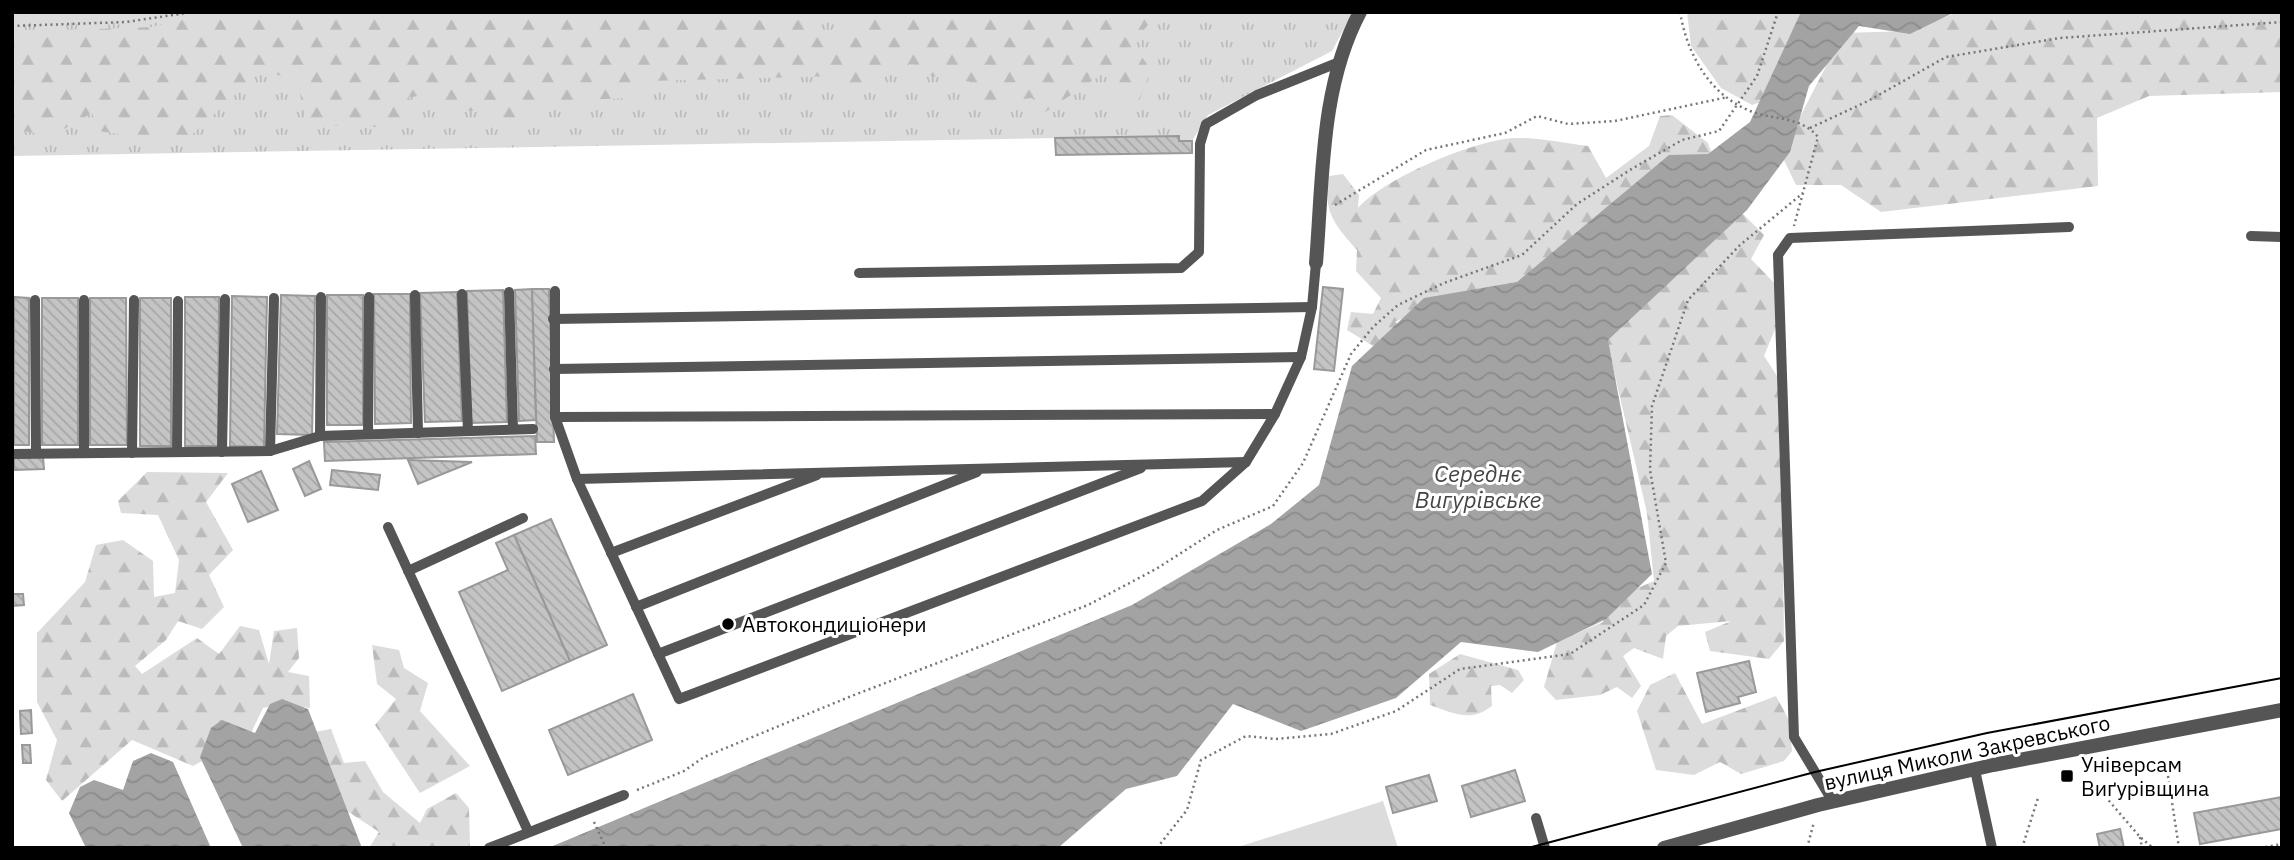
<svg xmlns="http://www.w3.org/2000/svg" width="2294" height="860" font-family="'IBM Plex Sans',sans-serif">
<style>
.grass{fill:url(#grass-tufts)}
.forest{fill:url(#forest-firs)}
.park{fill:#dcdcdc}
.water{fill:url(#water-waves)}
.building{fill:url(#building-back-hatch);stroke:#999;stroke-width:2}
.lines{fill:none;stroke-linecap:round;stroke-linejoin:round}
.path{stroke:#777;stroke-width:2.5;stroke-dasharray:2 3.5;stroke-linecap:butt}
.service{stroke:#555;stroke-width:10}
.minor{stroke:#555;stroke-width:14}
.tertiary{stroke:#555;stroke-width:14}
.tram{stroke:#000;stroke-width:2}
.poi-dot{fill:#000;stroke:#fff;stroke-width:2.5}
.labels{text-anchor:middle;dominant-baseline:central;stroke-width:6;stroke-linejoin:round;paint-order:stroke}
.poi-label{font-size:21px;fill:#000;stroke:#fff;text-anchor:start}
.street-label{font-size:21px;fill:#000;stroke:#fff}
.water-label{font-size:23px;font-style:italic;fill:#444;stroke:#fff}
</style>
<defs>
<pattern id="grass-tufts" width="24" height="20" patternUnits="userSpaceOnUse" patternTransform="scale(1.75)"><rect width="24" height="20" fill="#dcdcdc"/><path d="M3 7l-1-3M5 7V3M7 7l1-3M15 17l-1-3M17 17v-4M19 17l1-3" fill="none" stroke="#bbb"/></pattern>
<pattern id="forest-firs" width="22" height="20" patternUnits="userSpaceOnUse" patternTransform="scale(1.75)"><rect width="22" height="20" fill="#dcdcdc"/><path d="M5 1l3.5 6h-7zM16 11l3.5 6h-7z" fill="#bbb"/></pattern>
<pattern id="water-waves" width="16" height="10" patternUnits="userSpaceOnUse" patternTransform="scale(1.75)"><rect width="16" height="10" fill="#a3a3a3"/><path d="M0 5q4-4 8 0t8 0" fill="none" stroke="#8b8b8b"/></pattern>
<pattern id="building-back-hatch" width="6" height="6" patternUnits="userSpaceOnUse" patternTransform="scale(1.75)"><rect width="6" height="6" fill="#c4c4c4"/><path d="M-1 5l2 2M0 0l6 6M5-1l2 2" fill="none" stroke="#a7a7a7"/></pattern>
</defs>
<rect width="100%" height="100%" fill="#fff"/>
<!-- grass -->
<polygon class="grass" points="12,12 1353,12 1332,51 1208,115 1192,141 1179,141 1178,136 12,156"/>
<!-- forest -->
<g class="forest">
<polygon points="213,12 740,12 761,21 813,20 824,43 841,35 848,16 858,12 1158,12 1133,44 1151,70 1139,101 1116,103 1116,83 1102,74 1044,113 1032,98 984,103 973,82 931,76 923,65 889,63 851,95 837,76 648,81 631,98 555,101 511,124 491,110 448,112 433,95 409,97 413,116 378,127 307,125 297,81 262,70 183,143 98,131 92,113 50,137 12,128 12,32 152,27"/>
<polygon points="1687,12 1809,12 1764,101 1752,105 1721,88 1691,46"/>
<polygon points="1958,12 2282,12 2282,92 2149,96 2097,118 2098,186 1881,212 1841,185 1796,185 1781,154 1843,33 1910,31"/>
<path d="M1672 115 1708 143 1714 161 1578 271 1417 311 1395 322 1413 336 1391 357 1347 330 1351 312 1373 314 1381 298 1356 271 1357 250C1334 224 1323 212 1329 176L1343 174 1359 195 1358 208C1385 178 1472 141 1513 138 1537 137 1563 143 1588 146L1606 178 1649 146 1660 116Z"/>
<polygon points="1740,211 1764,235 1751,259 1778,287 1780,317 1764,356 1781,382 1784,641 1769,659 1710,651 1705,632 1731,621 1678,626 1666,636 1663,659 1634,648 1623,656 1641,686 1632,698 1617,687 1600,695 1556,700 1544,687 1557,642 1603,622 1610,600 1654,581 1647,513 1606,337"/>
<polygon points="147,472 228,473 206,502 233,550 209,575 224,607 202,629 178,621 166,640 135,666 142,674 197,638 219,654 240,626 259,630 269,664 274,631 297,628 299,658 288,672 309,676 310,708 284,704 263,708 250,735 193,766 132,740 62,801 46,780 57,740 37,702 37,633 85,582 96,545 123,540 153,561 154,597 175,593 179,560 158,515 121,513 118,501"/>
<polygon points="372,645 399,650 404,668 428,683 420,711 470,766 420,793 375,725 396,699 377,684"/>
<path d="M1460 654 1518 670 1524 680 1512 693 1500 685 1491 686 1492 706C1470 723 1453 713 1430 705L1429 674Z"/>
<polygon points="1675,673 1702,724 1776,696 1789,720 1792,751 1784,761 1741,774 1720,762 1694,775 1656,770 1637,711 1650,685"/>
<polygon points="331,729 344,763 365,761 383,792 420,823 427,809 456,793 469,808 470,848 369,848 379,832 335,803 309,733"/>
</g>
<!-- park -->
<polygon class="park" points="1383,801 1398,848 1235,848"/>
<!-- water -->
<g class="water">
<polygon points="1801,12 1955,12 1910,34 1859,26 1809,86 1790,152 1747,210 1608,340 1652,574 1606,619 1538,652 1461,642 1396,698 1301,731 1233,704 1177,776 1126,789 1058,848 548,848 1132,605 1271,524 1319,485 1352,366 1424,298 1517,282 1669,155 1708,154 1750,122"/>
<polygon points="282,699 308,709 362,848 243,848 200,757 211,728 222,720 255,733 270,704"/>
<polygon points="151,753 173,762 211,848 86,848 69,813 80,787 94,780 123,790 133,761"/>
</g>
<!-- building -->
<g class="building">
<polygon points="1179,136 1179,141 1192,141 1192,153 1056,155 1055,138"/>
<polygon points="1323,287 1343,289 1334,371 1314,369"/>
<polygon points="532,289 536,420 519,421 515,290"/>
<polygon points="532,289 549,289 554,442 537,442"/>
<polygon points="503,290 507,422 471,423 467,291"/>
<polygon points="457,292 462,421 425,422 420,293"/>
<polygon points="374,294 410,294 411,423 375,424"/>
<polygon points="281,295 315,296 312,435 277,434"/>
<rect x="327" y="295" width="36" height="130"/>
<polygon points="232,296 267,297 264,447 230,446"/>
<polygon points="14,297 29,298 29,445 14,445"/>
<polygon points="185,297 219,297 218,446 185,446"/>
<rect x="42" y="298" width="36" height="147"/>
<polygon points="90,298 126,298 127,445 90,445"/>
<rect x="140" y="298" width="31" height="148"/>
<polygon points="535,436 536,454 325,461 324,442"/>
<polygon points="43,457 44,469 14,470 14,458"/>
<polygon points="408,460 472,462 418,484"/>
<polygon points="309,461 321,489 305,496 293,469"/>
<polygon points="332,470 380,475 378,490 330,485"/>
<polygon points="261,471 278,510 248,522 232,484"/>
<polygon points="551,519 607,645 570,661 514,535"/>
<polygon points="514,535 570,661 502,691 459,592 508,570 496,543"/>
<polygon points="12,594 23,594 24,605 12,606"/>
<polygon points="1749,661 1756,692 1738,697 1740,703 1706,712 1697,673"/>
<polygon points="633,694 652,740 568,775 549,730"/>
<polygon points="31,710 32,733 21,734 20,711"/>
<polygon points="22,745 30,745 31,763 23,763"/>
<polygon points="1515,770 1525,801 1471,817 1462,786"/>
<polygon points="1429,775 1437,801 1393,813 1386,787"/>
<polygon points="2282,797 2282,829 2200,844 2194,813"/>
<polygon points="2120,829 2124,848 2100,848 2097,834"/>
</g>
<g class="lines">
<!-- path -->
<g class="path">
<path d="M1680 12C1687 53 1708 93 1748 110 1772 121 1800 115 1818 137L1794 226"/>
<polyline points="12,26 126,22 193,12"/>
<polyline points="1810,128 1868,101 1946,57 2060,38 2282,22"/>
<polyline points="1335,205 1426,150 1505,133 1537,116 1568,124 1615,121 1728,97"/>
<polyline points="2168,776 2179,848"/>
<polyline points="2098,788 2140,837 2153,848"/>
<polyline points="637,790 684,771 704,757 849,697 1088,605 1156,569 1217,530 1273,506 1303,463 1351,354 1373,327 1398,305 1444,283 1522,255 1577,204 1630,170 1682,140 1719,131 1757,76 1778,12"/>
<polyline points="594,822 606,848"/>
<polyline points="2140,837 2142,848"/>
<polyline points="1157,848 1187,810 1201,760 1246,736 1276,739 1331,734 1396,711 1460,669 1570,654 1644,605 1666,563 1650,470 1652,406 1688,300 1740,245 1803,193"/>
<polyline points="1807,848 1814,822"/>
<polyline points="2022,848 2038,798"/>
<polyline points="2260,848 2282,844"/>
</g>
<!-- service -->
<g class="service">
<polyline points="2251,236 2282,237"/>
<polyline points="859,273 1181,268 1199,252 1200,144 1206,124 1257,95 1337,63"/>
<polyline points="555,291 555,417 577,479 679,699 1202,501 1246,462 1275,414 1301,357 1312,307 1316,263"/>
<polyline points="509,292 513,429"/>
<polyline points="462,294 468,431"/>
<polyline points="415,295 418,433"/>
<polyline points="35,300 36,453"/>
<polyline points="84,300 84,453"/>
<polyline points="553,319 1312,307"/>
<polyline points="554,369 1301,357"/>
<polyline points="555,417 1275,414"/>
<polyline points="368,434 369,297"/>
<polyline points="320,436 321,297"/>
<polyline points="270,451 274,298"/>
<polyline points="177,452 178,301"/>
<polyline points="222,452 225,299"/>
<polyline points="132,453 134,300"/>
<polyline points="12,454 270,451 320,436 533,429"/>
<polyline points="577,479 1246,462"/>
<polyline points="388,527 528,831"/>
<polyline points="611,553 817,475"/>
<polyline points="408,571 523,518"/>
<polyline points="636,607 977,472"/>
<polyline points="658,654 1141,468"/>
<polyline points="1975,770 1992,848"/>
<polyline points="1833,802 1794,737 1778,255 1790,238 2069,227"/>
<polyline points="1536,818 1545,848"/>
<polyline points="489,848 624,795"/>
</g>
<!-- minor -->
<path class="minor" d="M1316 263C1323 179 1320 87 1360 12"/>
<!-- tertiary -->
<polyline class="tertiary" points="1664,848 1818,805 1993,765 2282,710"/>
<!-- tram -->
<polyline class="tram" points="1528,848 1815,772 1987,733 2282,678"/>
</g>
<!-- markers -->
<g class="poi-dot">
<circle cx="728" cy="624" r="7"/>
<rect x="2060" y="769" width="14" height="14" rx="3.5"/>
</g>
<g class="labels">
<!-- poi labels -->
<g class="poi-label">
<text x="742" y="624">Автокондиціонери</text>
<text x="2081" y="764">Універсам<tspan x="2081" dy="24">Виґурівщина</tspan></text>
</g>
<!-- street labels -->
<g class="street-label">
<text transform="translate(1967 752) rotate(-12)">вулиця Миколи Закревського</text>
</g>
<!-- water labels -->
<g class="water-label">
<text x="1478" y="473">Середнє<tspan x="1478" dy="26">Вигурівське</tspan></text>
</g>
</g>
<!-- border -->
<rect width="2294" height="860" fill="none" stroke="#000000" stroke-width="28"/>
</svg>
